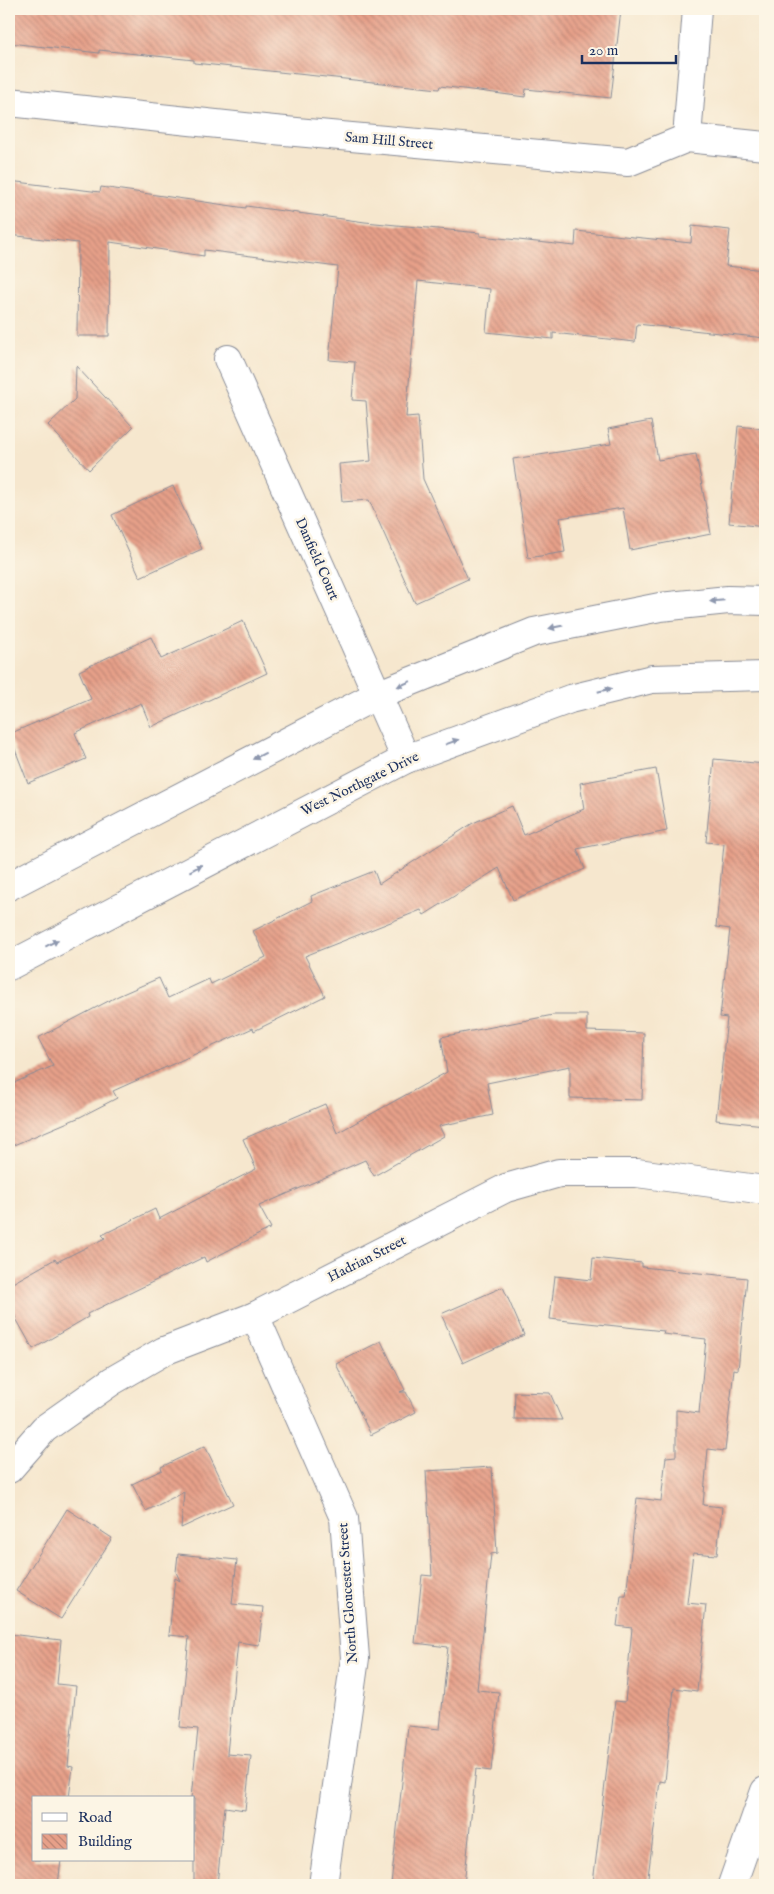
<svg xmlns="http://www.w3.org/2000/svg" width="774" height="1894" font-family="'IM FELL English',serif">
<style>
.building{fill:url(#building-back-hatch)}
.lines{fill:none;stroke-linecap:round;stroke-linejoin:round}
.minor-casing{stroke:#888b96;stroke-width:30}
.secondary-casing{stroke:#888b96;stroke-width:30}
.minor{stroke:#fff;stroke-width:28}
.secondary{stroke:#fff;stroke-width:28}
.oneway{fill:#8d97ae}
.labels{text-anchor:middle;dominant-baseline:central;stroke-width:5;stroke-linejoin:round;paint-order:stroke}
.street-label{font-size:14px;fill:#1b2f5e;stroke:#fcf5e5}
</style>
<defs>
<pattern id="building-back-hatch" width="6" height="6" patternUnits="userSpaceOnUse" patternTransform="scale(1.25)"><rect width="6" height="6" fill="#e7a089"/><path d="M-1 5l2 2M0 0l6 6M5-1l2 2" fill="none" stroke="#ba8373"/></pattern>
</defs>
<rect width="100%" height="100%" fill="#fcf5e5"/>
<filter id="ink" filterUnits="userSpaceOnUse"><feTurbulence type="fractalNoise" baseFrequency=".02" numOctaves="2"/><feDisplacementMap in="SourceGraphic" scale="10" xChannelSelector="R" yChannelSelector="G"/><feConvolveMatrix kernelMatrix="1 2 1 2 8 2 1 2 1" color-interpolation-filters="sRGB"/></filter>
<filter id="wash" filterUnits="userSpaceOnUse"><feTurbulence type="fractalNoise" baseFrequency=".0096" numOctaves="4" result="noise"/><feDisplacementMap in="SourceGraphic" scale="20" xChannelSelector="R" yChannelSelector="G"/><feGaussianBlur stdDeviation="1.12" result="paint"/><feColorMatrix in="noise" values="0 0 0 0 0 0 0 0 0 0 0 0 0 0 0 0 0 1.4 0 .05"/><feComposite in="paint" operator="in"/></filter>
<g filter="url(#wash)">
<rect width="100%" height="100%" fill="#f6e7ce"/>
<g id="blocks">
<!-- building -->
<g class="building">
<polygon points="9,9 621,9 611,98 526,89 525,97 440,86 439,89 194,63 194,60 99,50 99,53 9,43"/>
<polygon points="9,181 100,192 101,187 246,208 246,206 365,222 480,233 480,236 575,246 576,231 691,243 692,226 730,230 726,266 765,270 765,338 637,324 635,342 553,333 553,339 486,332 490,289 418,281 406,417 418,416 423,479 468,579 415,603 369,500 342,502 339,464 371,461 366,401 352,400 355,362 329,360 338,267 204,250 204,256 110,242 109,336 77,336 78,243 9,235"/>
<polygon points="76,366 133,427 89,470 48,425 75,399"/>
<polygon points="651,421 658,460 696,454 711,534 630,550 623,508 560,518 565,552 528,558 513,459 611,444 608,429"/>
<polygon points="738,426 765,429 765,527 729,523"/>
<polygon points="173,486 202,549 140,577 112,515"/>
<polygon points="243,621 267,673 151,727 141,703 75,733 86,759 28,783 9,734 91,699 79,671 151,637 161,659"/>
<polygon points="714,759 765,764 765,1125 716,1120 727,1018 720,1017 730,929 716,927 724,844 706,842"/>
<polygon points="656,769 667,831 577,849 585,869 513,900 499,868 424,915 421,910 305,956 325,996 254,1031 253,1028 113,1091 117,1098 80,1117 9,1147 9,1085 53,1066 38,1038 118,996 159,978 168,998 209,979 211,984 266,957 253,931 312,901 311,896 374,871 379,884 473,823 512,806 524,835 584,809 580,783"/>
<polygon points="553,1015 587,1015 587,1031 644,1033 642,1100 570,1098 570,1066 487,1083 493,1115 439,1126 444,1136 374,1176 365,1160 259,1206 271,1228 206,1262 204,1257 87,1314 88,1317 33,1349 9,1306 9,1285 55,1259 57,1262 105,1238 102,1235 155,1209 159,1219 256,1169 243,1139 325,1104 337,1133 447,1072 441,1037"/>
<polygon points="593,1258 642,1263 642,1267 747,1278 738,1370 734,1369 725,1451 708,1449 703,1505 722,1507 717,1555 693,1553 687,1603 706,1605 697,1691 674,1688 665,1782 660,1781 647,1885 593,1883 615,1701 625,1702 632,1628 617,1626 621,1596 626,1596 637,1498 661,1501 666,1457 676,1456 676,1410 699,1413 706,1339 663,1334 664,1331 550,1319 555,1276 591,1280"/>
<polygon points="503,1287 524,1335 463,1363 441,1314"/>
<polygon points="381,1341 405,1390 400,1392 406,1392 416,1412 371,1435 336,1364"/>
<polygon points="515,1392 550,1393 562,1420 514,1419"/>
<polygon points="205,1446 233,1504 181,1528 184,1492 146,1511 132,1484 162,1470 161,1467"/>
<polygon points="492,1467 497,1553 491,1554 477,1690 499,1692 491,1771 476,1769 464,1885 391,1885 408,1726 440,1729 448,1647 415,1643 422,1575 432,1576 426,1471"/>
<polygon points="67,1509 112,1538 61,1619 16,1591"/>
<polygon points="178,1554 237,1560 232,1604 263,1607 259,1645 238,1642 227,1754 251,1756 245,1810 225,1807 217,1885 194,1885 194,1798 191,1798 198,1729 180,1727 189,1637 169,1635 175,1578 180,1581 176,1572"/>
<polygon points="9,1634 61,1640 57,1684 76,1686 68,1766 73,1767 69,1798 34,1798 34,1860 61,1860 58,1885 9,1885"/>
</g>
</g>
</g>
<g filter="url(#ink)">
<use href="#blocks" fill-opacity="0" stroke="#888b96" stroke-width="1"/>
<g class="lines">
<!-- minor casing -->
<g class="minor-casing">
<g id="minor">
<polyline points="9,102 274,130 628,162 687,138 765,146"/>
<polyline points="687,138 697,9"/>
<polyline points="228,359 406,759"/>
<polyline points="255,1316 344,1518 355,1658 323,1885"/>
<polyline points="9,1469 44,1429 112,1381 164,1351 255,1316 506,1188 559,1173 637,1173 765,1190"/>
<polyline points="732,1885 765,1791"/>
</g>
</g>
<!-- secondary casing -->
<g class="secondary-casing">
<g id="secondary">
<polyline points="9,886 377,695 534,632 660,607 728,600 765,601"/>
<polyline points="9,966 406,759 570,699 652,679 765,676"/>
</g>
</g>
<!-- minor -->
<use href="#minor" class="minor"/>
<!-- secondary -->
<use href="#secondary" class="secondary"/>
</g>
<!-- one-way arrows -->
<defs><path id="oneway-solid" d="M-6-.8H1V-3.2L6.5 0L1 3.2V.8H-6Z" transform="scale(1.25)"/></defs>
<g class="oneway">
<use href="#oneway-solid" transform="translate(717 601) rotate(175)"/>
<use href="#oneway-solid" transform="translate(556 627) rotate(168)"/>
<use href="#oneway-solid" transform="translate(404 684) rotate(158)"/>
<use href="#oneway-solid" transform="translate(605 690) rotate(-13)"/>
<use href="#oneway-solid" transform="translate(452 742) rotate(-20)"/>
<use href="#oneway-solid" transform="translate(259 756) rotate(153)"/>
<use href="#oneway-solid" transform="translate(196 868) rotate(-28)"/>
<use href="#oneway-solid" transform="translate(52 943) rotate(-28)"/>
</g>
</g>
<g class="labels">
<!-- street labels -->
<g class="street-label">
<text transform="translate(389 141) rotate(5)">Sam Hill Street</text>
<text transform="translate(317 559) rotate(66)">Danfield Court</text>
<text transform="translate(360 784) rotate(-26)">West Northgate Drive</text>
<text transform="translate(367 1259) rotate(-27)">Hadrian Street</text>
<text transform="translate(348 1593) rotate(-94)">North Gloucester Street</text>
</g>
</g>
<!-- margin -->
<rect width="774" height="1894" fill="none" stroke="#fcf5e5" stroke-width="30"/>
<!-- legend -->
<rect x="32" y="1796" width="162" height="65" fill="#fcf5e5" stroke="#a2a6af"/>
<rect x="42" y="1813" width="25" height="8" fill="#ffffff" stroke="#a2a6af"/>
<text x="78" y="1822" font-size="15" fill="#1b2f5e">Road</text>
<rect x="42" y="1834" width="25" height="15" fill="url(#building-back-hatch)" stroke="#a2a6af"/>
<text x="78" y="1846" font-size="15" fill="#1b2f5e">Building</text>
<!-- scale -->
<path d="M582 55v8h94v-8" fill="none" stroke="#1b2f5e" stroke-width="2.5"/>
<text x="589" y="55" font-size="15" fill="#1b2f5e" stroke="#fcf5e5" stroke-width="4" paint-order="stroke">20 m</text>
</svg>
